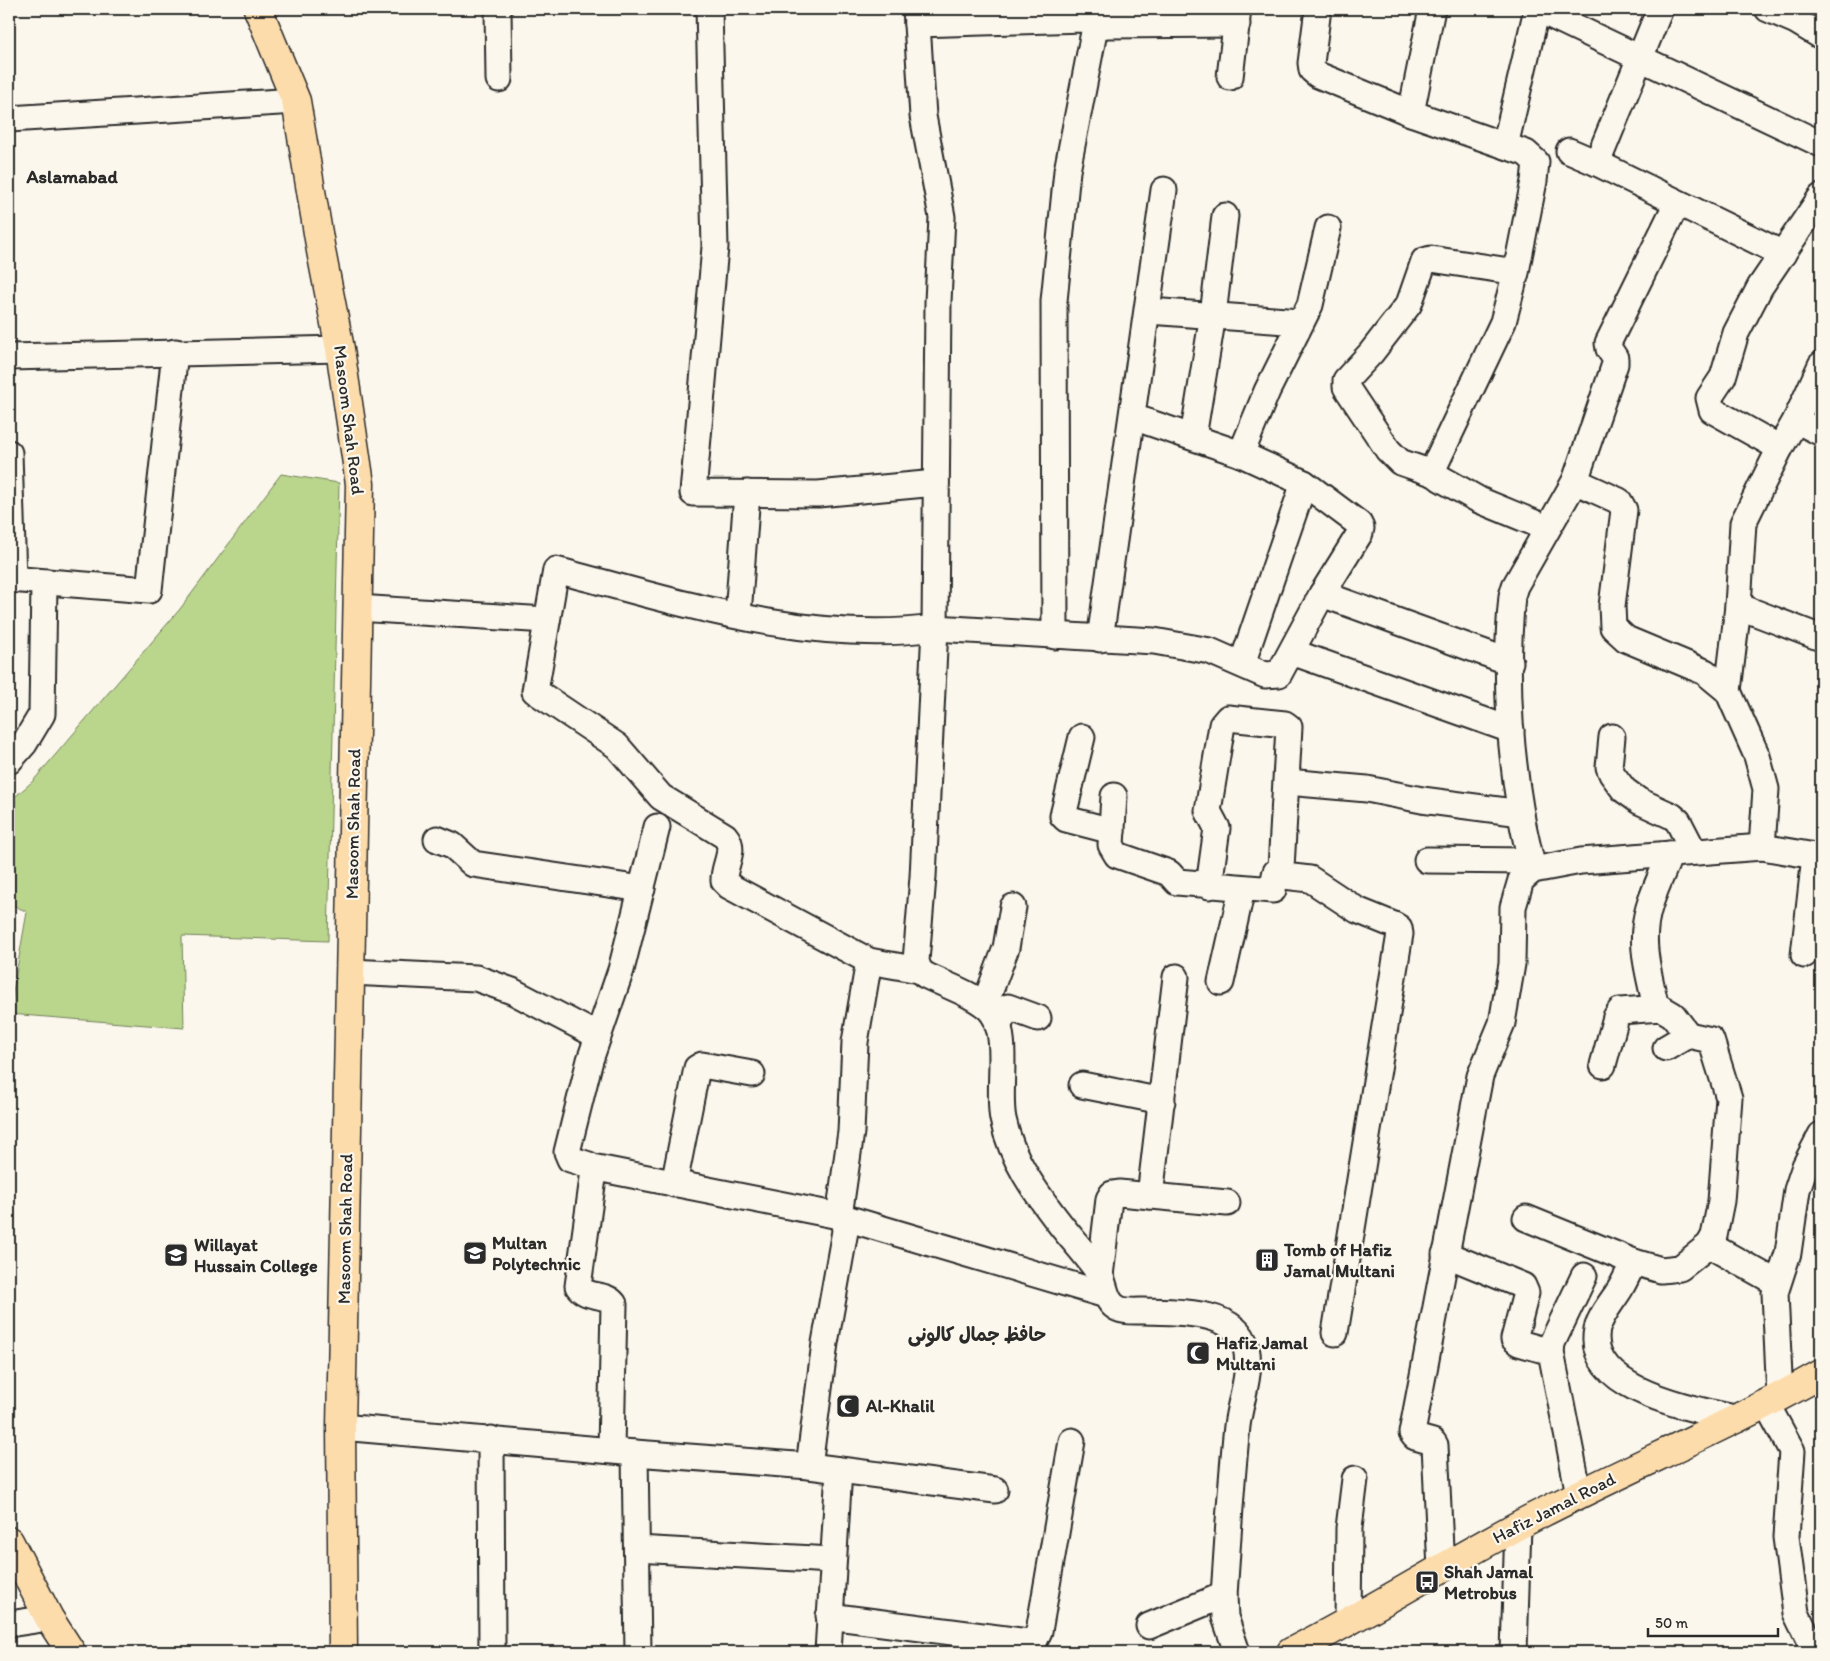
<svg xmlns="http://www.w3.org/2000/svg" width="1830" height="1661" font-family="Itim,'Playpen Sans Arabic',sans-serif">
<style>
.green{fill:#bad58c;stroke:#72805c}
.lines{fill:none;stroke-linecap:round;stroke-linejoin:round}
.minor-casing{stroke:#2b2b2b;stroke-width:29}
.major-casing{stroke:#2b2b2b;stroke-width:31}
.minor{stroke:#fbf7ec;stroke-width:25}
.major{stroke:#fddcac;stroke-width:28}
.labels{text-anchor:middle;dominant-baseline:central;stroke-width:4.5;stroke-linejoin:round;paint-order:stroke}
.street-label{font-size:18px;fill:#2b2b2b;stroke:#fbf7ec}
.poi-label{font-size:18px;font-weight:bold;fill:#2b2b2b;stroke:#fbf7ec;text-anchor:start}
.neighbourhood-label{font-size:19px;font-weight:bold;fill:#2b2b2b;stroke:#fbf7ec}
</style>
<rect width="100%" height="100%" fill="#fbf7ec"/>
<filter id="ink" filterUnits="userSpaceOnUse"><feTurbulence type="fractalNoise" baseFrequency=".02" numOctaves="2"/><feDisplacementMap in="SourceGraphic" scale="10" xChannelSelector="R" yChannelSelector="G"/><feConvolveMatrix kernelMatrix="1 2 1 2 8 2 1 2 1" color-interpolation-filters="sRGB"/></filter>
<g filter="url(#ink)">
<!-- green -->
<polygon class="green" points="281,474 339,483 328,941 182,936 184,1028 9,1014 27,912 9,903 9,802 33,781 180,609"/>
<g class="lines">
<!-- minor casing -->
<g class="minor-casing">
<g id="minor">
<polyline points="498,9 499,79 498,9"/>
<polyline points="709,9 715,247 693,493 818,494 936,483"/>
<path d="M916 9 923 116 942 217 938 302 935 628 923 877 916 961 919 970 925 975C945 985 979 996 992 1012 1010 1035 997 1091 1003 1119 1011 1159 1036 1193 1060 1224 1073 1241 1089 1257 1100 1275 1106 1287 1105 1303 1119 1309 1126 1312 1136 1311 1143 1311 1174 1312 1236 1309 1246 1347 1252 1374 1240 1400 1237 1426 1231 1482 1228 1539 1224 1595L1225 1617 1237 1652"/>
<polyline points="1318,9 1311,63 1312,70 1318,75 1411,113 1526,153 1536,162 1534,181 1516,272 1503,322 1434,467 1435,474 1440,478 1479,500 1547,528"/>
<polyline points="1537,9 1821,144"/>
<polyline points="1768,9 1796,21 1821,36"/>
<polyline points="917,24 1084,19 1099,26"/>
<polyline points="1230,77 1238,9"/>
<polyline points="1411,113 1432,9"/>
<polyline points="9,119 296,101"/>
<polyline points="1505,146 1537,9"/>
<polyline points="1569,151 1597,163 1783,254"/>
<polyline points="1597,163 1660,9"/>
<polyline points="1149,311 1300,322"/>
<polyline points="9,357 340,349"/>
<polyline points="1796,420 1821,433"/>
<polyline points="1193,437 1213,315 1225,216"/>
<polyline points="1780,448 1796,420 1821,365"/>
<polyline points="9,453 13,579"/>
<polyline points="1241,454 1267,391 1310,305 1328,228"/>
<polyline points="1435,474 1400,462 1388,450 1346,387 1346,380 1371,353 1409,304 1424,261 1431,259 1516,272"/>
<polyline points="1575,481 1619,501 1624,510 1612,606 1613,627 1626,639 1705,672 1728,691"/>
<polyline points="9,579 149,590 175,352"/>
<polyline points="1322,594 1510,662"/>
<polyline points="1738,606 1821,638"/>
<polyline points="357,608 547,620"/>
<polyline points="738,615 747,493"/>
<polyline points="1055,636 1054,301 1067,171 1094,32 1099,26 1107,25 1237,24"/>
<polyline points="1100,639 1164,190"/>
<polyline points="1292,652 1511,730"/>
<polyline points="1242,664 1304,483"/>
<polyline points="1082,737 1063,816 1066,819 1112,831"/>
<polyline points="1612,737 1609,767 1612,774 1624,790 1639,801 1672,816 1678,821 1694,852"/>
<polyline points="9,761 24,744 42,714 44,584"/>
<polyline points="1287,782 1367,789 1422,800 1521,813"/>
<polyline points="1114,796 1111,845 1117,855 1169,873 1177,882 1273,890 1276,872 1281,868 1289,727 1285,724 1228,718 1222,725 1208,811 1217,828 1209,886"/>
<polyline points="437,839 452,845 473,864 642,889"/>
<polyline points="1762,847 1766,789 1757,756 1728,691 1738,606 1743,523 1780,448 1712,410 1709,398 1723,377 1736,333 1760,287 1821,197"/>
<polyline points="1427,860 1531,861"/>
<path d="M1533 870C1529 851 1524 833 1521 814 1509 744 1505 667 1512 596L1515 586 1575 481 1615 364V358L1609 349 1608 343 1677 203"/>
<polyline points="1275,875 1310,879 1357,910 1394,925 1399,928 1400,934 1335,1333"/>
<polyline points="1804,955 1815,856"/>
<path d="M919 970 869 961 729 886 724 881C723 865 737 850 725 836L661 797 617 746 535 691 556 570C679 602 807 645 935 628L1154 641 1210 651 1265 675 1279 674 1322 594 1360 533 1361 528 1359 524 1304 483 1241 454 1133 417"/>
<polyline points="350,972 476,978 512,991 598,1036"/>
<polyline points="1221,982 1242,889"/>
<polyline points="985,1004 1006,948 1013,907"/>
<path d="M1656 1008C1651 982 1642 954 1645 928 1647 903 1661 878 1670 854"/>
<polyline points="998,1026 1008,1007 1038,1018"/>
<polyline points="1603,1065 1616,1017 1620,1011 1661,1008 1673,1015 1688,1035"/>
<polyline points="1082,1085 1162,1101"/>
<polyline points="592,1167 839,1216 1106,1295"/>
<polyline points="674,1184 697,1068 702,1065 752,1074"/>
<polyline points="1150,1196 1176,977"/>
<polyline points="1526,1218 1634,1262 1661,1270 1680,1268 1709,1245 1714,1236 1721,1201 1729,1098 1711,1040 1688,1035 1666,1048"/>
<polyline points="1709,1245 1777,1283"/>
<polyline points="1445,1254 1523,1286 1526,1293 1514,1339 1519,1343 1551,1352"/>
<path d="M1634 1262C1629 1271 1625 1281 1620 1289 1612 1302 1601 1314 1597 1329 1584 1391 1697 1409 1738 1419"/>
<polyline points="1100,1276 1109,1199 1112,1194 1119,1193 1227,1203"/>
<polyline points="1780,1397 1775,1293 1788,1253 1797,1190 1805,1166 1821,1135"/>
<polyline points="1767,1405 1792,1451 1786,1537 1796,1613 1815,1652"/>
<polyline points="341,1427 635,1453 809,1466 995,1490"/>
<polyline points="491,1439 492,1652"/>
<path d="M611 1450 614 1304C605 1292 586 1299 578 1286L594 1171 589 1165 570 1159 567 1152 590 1060 621 970 657 827"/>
<polyline points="635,1453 638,1652"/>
<polyline points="809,1466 825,1343 845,1231 844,1223 839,1216 851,1132 855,1042 869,961"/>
<polyline points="1579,1494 1551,1352 1552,1343 1584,1276"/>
<polyline points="637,1549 832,1560"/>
<polyline points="1441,1569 1435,1445 1433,1442 1415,1437 1412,1433 1480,1076 1502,1023 1512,964 1513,907 1521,880 1533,870 1581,861 1762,847 1821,857"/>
<polyline points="829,1616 1028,1642 1035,1640 1039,1631 1072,1441"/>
<polyline points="1348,1623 1349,1528 1355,1479"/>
<polyline points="9,1624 49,1618"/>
<polyline points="1149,1626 1224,1595"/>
<polyline points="828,1652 839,1470"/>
<polyline points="1514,1652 1518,1525"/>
</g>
</g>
<!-- major casing -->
<g class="major-casing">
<g id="major">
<polyline points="258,9 296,101 321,251 340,349 360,484 341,1427 343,1652"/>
<polyline points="9,1541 49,1618 71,1652"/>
<path d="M1291 1652C1374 1610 1453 1559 1536 1516 1631 1467 1729 1426 1821 1374"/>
</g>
</g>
<!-- minor -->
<use href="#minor" class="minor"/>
<!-- major -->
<use href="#major" class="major"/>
</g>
</g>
<!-- icons -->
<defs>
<g id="school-square" transform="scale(1.25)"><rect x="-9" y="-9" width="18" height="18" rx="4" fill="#2b2b2b" stroke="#fbf7ec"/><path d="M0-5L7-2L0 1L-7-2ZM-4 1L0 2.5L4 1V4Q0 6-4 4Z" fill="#fff"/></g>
<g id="university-square" transform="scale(1.25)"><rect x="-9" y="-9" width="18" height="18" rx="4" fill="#2b2b2b" stroke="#fbf7ec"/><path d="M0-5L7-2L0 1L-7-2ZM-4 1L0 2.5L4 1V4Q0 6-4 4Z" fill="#fff"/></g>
<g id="building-square" transform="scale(1.25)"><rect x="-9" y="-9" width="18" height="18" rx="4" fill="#2b2b2b" stroke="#fbf7ec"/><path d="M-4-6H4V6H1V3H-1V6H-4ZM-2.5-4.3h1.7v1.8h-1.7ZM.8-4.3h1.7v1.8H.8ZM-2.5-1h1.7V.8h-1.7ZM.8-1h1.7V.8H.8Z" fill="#fff"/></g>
<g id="mosque-square" transform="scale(1.25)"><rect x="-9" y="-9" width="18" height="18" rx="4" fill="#2b2b2b" stroke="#fbf7ec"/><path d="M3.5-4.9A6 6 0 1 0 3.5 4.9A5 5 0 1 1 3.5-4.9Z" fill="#fff"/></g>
<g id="bus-square" transform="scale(1.25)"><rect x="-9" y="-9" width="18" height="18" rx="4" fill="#2b2b2b" stroke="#fbf7ec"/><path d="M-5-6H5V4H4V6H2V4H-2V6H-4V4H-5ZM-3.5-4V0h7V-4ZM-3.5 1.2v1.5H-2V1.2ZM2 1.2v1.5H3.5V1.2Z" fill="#fff"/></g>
</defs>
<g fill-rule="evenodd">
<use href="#school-square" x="475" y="1253"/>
<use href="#university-square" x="176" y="1255"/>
<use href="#building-square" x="1267" y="1260"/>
<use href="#mosque-square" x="1198" y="1353"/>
<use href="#mosque-square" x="848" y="1406"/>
<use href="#bus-square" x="1427" y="1582"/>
</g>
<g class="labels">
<!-- street labels -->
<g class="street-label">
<text transform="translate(349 420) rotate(83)">Masoom Shah Road</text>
<text transform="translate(353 824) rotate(-89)">Masoom Shah Road</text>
<text transform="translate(345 1229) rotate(-89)">Masoom Shah Road</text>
<text transform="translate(1554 1508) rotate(-27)">Hafiz Jamal Road</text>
</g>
<!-- poi labels -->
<g class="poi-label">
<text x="492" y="1243">Multan<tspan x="492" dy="21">Polytechnic</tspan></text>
<text x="194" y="1245">Willayat<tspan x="194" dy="21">Hussain College</tspan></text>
<text x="1284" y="1250">Tomb of Hafiz<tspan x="1284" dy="21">Jamal Multani</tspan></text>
<text x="1216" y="1343">Hafiz Jamal<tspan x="1216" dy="21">Multani</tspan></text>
<text x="866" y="1406">Al-Khalil</text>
<text x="1444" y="1572">Shah Jamal<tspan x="1444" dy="21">Metrobus</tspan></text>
</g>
<!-- neighbourhood labels -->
<g class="neighbourhood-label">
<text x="72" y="176">Aslamabad</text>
<text x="977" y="1334">حافظ جمال کالونی</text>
</g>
</g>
<!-- margin -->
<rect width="1830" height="1661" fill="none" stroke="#fbf7ec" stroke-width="30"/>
<rect x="15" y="15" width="1800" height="1631" fill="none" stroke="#2b2b2b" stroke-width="2" filter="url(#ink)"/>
<!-- scale -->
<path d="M1648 1628v8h130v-8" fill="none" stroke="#2b2b2b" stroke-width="2.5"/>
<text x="1655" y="1628" font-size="15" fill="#2b2b2b" stroke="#fbf7ec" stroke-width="4" paint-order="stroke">50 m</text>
</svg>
